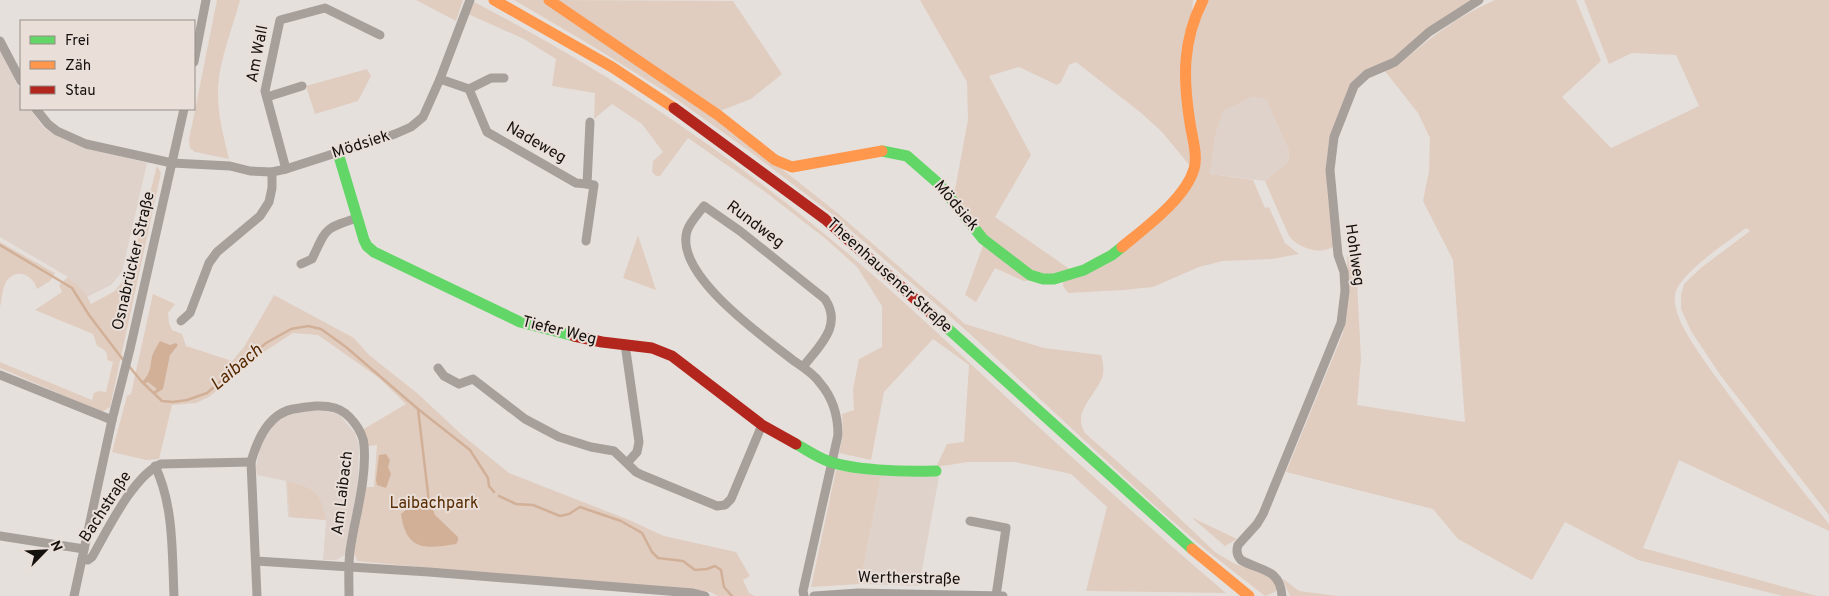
<svg xmlns="http://www.w3.org/2000/svg" width="1829" height="596" font-family="Overpass,sans-serif">
<style>
.built{fill:#dfd2ca}
.green{fill:#e0cdc0}
.water{fill:#d2b098}
.lines{fill:none;stroke-linecap:round;stroke-linejoin:round}
.stream{stroke:#d2b098;stroke-width:2.5}
.street{stroke:#a69f9a;stroke-width:9}
.fast{stroke:#63d668;stroke-width:11}
.slow{stroke:#ff974d;stroke-width:11}
.jam{stroke:#b3261e;stroke-width:11}
.labels{text-anchor:middle;dominant-baseline:central;stroke-width:4;stroke-linejoin:round;paint-order:stroke}
.street-label{font-size:16px;fill:#15110f;stroke:#eadfd8}
.park-label{font-size:16px;fill:#582c02;stroke:#eadfd8}
.water-label{font-size:18px;font-style:italic;fill:#552900;stroke:#eadfd8}
</style>
<rect width="100%" height="100%" fill="#e6e0dc"/>
<!-- built -->
<g class="built">
<polygon points="0,49 21,92 21,109 30,109 44,128 66,140 103,152 147,163 122,272 111,285 87,297 68,277 0,237"/>
<polygon points="1252,97 1266,99 1289,151 1288,162 1265,181 1210,174 1215,137 1223,110"/>
<polygon points="308,410 326,411 339,414 355,433 359,445 358,483 345,555 336,560 323,560 326,520 288,517 286,481 257,475 256,467 260,448 272,426 282,417 294,412"/>
<polygon points="881,475 939,477 919,586 860,584"/>
</g>
<!-- green -->
<g class="green">
<path d="M217 0H240C232 31 218 62 218 94 218 117 224 138 229 159L195 152 190 148 189 140Z"/>
<polygon points="416,0 463,0 456,21"/>
<path d="M514 0H543L645 68 773 162 835 211 965 324 1044 348 1101 355C1103 361 1104 368 1103 375 1097 395 1070 413 1086 434L1152 492 1215 552 1235 564 1263 572 1274 579 1277 589 1275 592 1265 596 1206 550 1154 505 969 333 832 214 752 153 669 94 594 47Z"/>
<polygon points="558,0 733,1 782,74 751,99 720,111"/>
<path d="M920 0H1193L1192 11 1207 0H1472L1393 59 1365 71 1351 83 1330 138 1327 156 1326 170 1328 199 1334 244 1333 247C1319 255 1298 248 1289 236L1265 181 1288 162 1289 151 1266 99 1252 97 1223 111 1215 137 1210 174 1253 180 1265 208 1269 207 1285 243 1299 254 1272 259 1223 261 1199 267 1153 287 1124 290 1068 293 1063 286V280L1166 213 1191 167 1162 132 1140 112 1076 62 1069 65 1061 82 1057 85 1019 67 989 76 1031 155 995 217 1071 270 1035 280 1024 281 995 268 976 302 965 295 984 243 953 200 968 120 967 82Z"/>
<path d="M1495 0H1576L1601 61 1562 97 1611 148 1699 106 1676 55 1632 53 1609 64 1584 0H1829V515L1721 376 1691 331 1681 309V295L1684 284 1702 267 1750 231 1746 228C1729 241 1678 274 1675 295 1673 307 1681 324 1687 334 1701 358 1719 381 1735 403 1766 444 1797 484 1829 524V531L1679 460 1643 548 1817 596H1783L1638 560 1565 522 1532 580 1458 539 1433 509 1286 472 1343 333 1348 285 1347 255 1357 282 1361 359 1357 405 1465 422 1453 260 1423 201 1429 171 1430 138 1418 113 1384 70 1394 67 1395 68C1426 41 1457 16 1495 0Z"/>
<path d="M474 2C600 67 719 146 827 236 898 294 964 358 1031 420 1096 479 1160 537 1226 593L1086 591 1107 507 1071 474 1015 462H968L936 467 947 444 964 442 969 365 933 339 884 392 871 460 839 453 843 435 842 414 854 410 853 389 859 359 882 347V306L857 267 826 239 764 191 688 138 660 176H656L652 172 653 161 663 152 642 124 612 104 594 119 595 93 552 86 556 59 524 39 468 14Z"/>
<polygon points="367,69 371,76 358,101 315,114 306,86"/>
<path d="M157 166 161 173 110 407 102 412 0 368V362L92 400 94 393 98 391 106 392 113 362 107 360C108 351 104 349 97 346L93 334 35 310 62 292 59 285 68 277 85 293 91 304 115 291 129 273Z"/>
<polygon points="638,235 656,290 623,278"/>
<path d="M0 242 55 273 50 281 37 289C33 274 15 267 6 282 2 289 2 299 0 307Z"/>
<polygon points="153,294 175,304 168,313 169,323 172,330 182,334 186,346 232,361 244,347 274,295 354,338 369,355 417,393 461,434 509,473 629,520 664,536 736,552 750,576 743,580 749,593 755,596 718,596 710,592 693,590 470,572 357,561 354,553 366,487 374,487 377,445 368,446 362,430 406,404 379,378 318,335 293,333 259,355 253,347 247,354 252,360 209,397 196,403 172,405 159,459 146,460 112,452 127,396 131,394"/>
<polygon points="836,470 881,476 860,584 811,587"/>
<path d="M287 481C316 490 319 489 326 520L290 517Z"/>
<polygon points="1191,517 1237,539 1225,546"/>
<polygon points="1282,578 1299,591 1338,596 1290,596"/>
</g>
<!-- water -->
<g class="water">
<path d="M160 341 170 345 176 343 178 345 170 355 163 389 155 394 153 392 157 389 148 382 144 384 142 382C151 373 150 367 152 356 154 351 157 346 160 341Z"/>
<polygon points="386,454 390,460 388,467 391,474 386,488 377,485 376,480 379,455"/>
<path d="M430 502 435 515 458 537V541L456 544C425 549 406 551 401 514L413 504Z"/>
</g>
<g class="lines">
<!-- stream -->
<g class="stream">
<polyline points="0,245 72,288 89,315 124,361"/>
<polyline points="128,365 142,382 162,401 173,402 187,400 207,393 266,343 291,329 308,326 321,329 346,347 418,409 470,450 488,478 489,486 494,492"/>
<polyline points="418,409 429,502"/>
<polyline points="499,496 516,504 533,505 560,516 569,514 580,507 621,521 642,533 652,552 658,558 683,561 695,570 707,569 715,566 721,570 724,587 732,596"/>
</g>
<!-- street -->
<g class="street">
<polyline points="0,41 21,81"/>
<polyline points="194,62 206,0"/>
<polyline points="440,79 469,89 487,132 576,183 587,184"/>
<polyline points="469,89 491,78 504,78"/>
<polyline points="267,97 302,86"/>
<polyline points="36,109 48,124 57,131 86,144 172,163 230,166 250,171 272,172 286,169 395,134 411,127 423,117 440,79 470,0"/>
<polyline points="286,169 265,91 280,20 325,8 380,35"/>
<polyline points="586,241 594,185 587,184 590,122"/>
<path d="M301 264 312 259C327 228 323 229 357 218"/>
<polyline points="181,321 190,313 209,263 217,252 260,216 269,202 272,188 272,172"/>
<polyline points="625,344 639,442 637,452 628,462"/>
<path d="M803 367C819 346 843 326 825 299L740 231 704 206C698 214 690 222 687 231 674 275 764 337 794 361 803 367 814 374 820 383 833 398 838 415 838 435L803 591 804 596"/>
<polyline points="438,368 444,376 459,384 473,379 525,419 559,437 591,447 614,451 636,472 642,475 717,506 725,505 731,499 762,425"/>
<polyline points="0,375 112,420"/>
<path d="M155 466C174 505 172 554 174 596"/>
<polyline points="970,521 1006,528 996,596"/>
<polyline points="0,536 84,549"/>
<path d="M82 559 88 560 92 557C107 531 133 476 161 464L251 462"/>
<polyline points="256,561 429,572 693,593 705,596"/>
<polyline points="74,596 112,420 130,349 184,109"/>
<path d="M257 596 251 462C257 440 268 414 293 409 307 407 321 404 335 408 349 412 363 431 364 445 367 480 355 516 350 551 348 566 349 581 349 596"/>
<polyline points="814,596 858,593 1003,596"/>
<path d="M1282 596C1280 568 1260 571 1241 560 1237 556 1236 551 1238 545L1257 524 1263 514 1341 323 1345 291 1344 272 1338 255 1330 170 1334 137 1354 86 1367 74 1395 62 1429 32 1479 0"/>
</g>
<!-- fast -->
<g class="fast">
<polyline points="882,151 907,156 939,184 983,239 1030,275 1043,279 1054,279 1084,270 1112,255 1122,247"/>
<polyline points="338,153 364,240 367,246 374,252 520,322 574,336"/>
<polyline points="934,316 1192,549"/>
<path d="M796 444C805 449 814 455 823 459 848 471 908 472 936 471"/>
</g>
<!-- slow -->
<g class="slow">
<polyline points="494,0 612,67 674,108"/>
<polyline points="549,0 718,115 775,160 792,167 882,151"/>
<path d="M1122 247C1146 227 1185 199 1194 169 1198 155 1192 137 1190 123 1183 79 1182 41 1203 0"/>
<polyline points="1192,549 1249,596"/>
</g>
<!-- jam -->
<g class="jam">
<polyline points="674,108 825,219 934,316"/>
<polyline points="574,336 602,342 652,348 672,356 762,425 796,444"/>
</g>
</g>
<g class="labels">
<!-- street labels -->
<g class="street-label">
<text transform="translate(258 54) rotate(-79)">Am Wall</text>
<text transform="translate(536 143) rotate(30)">Nadeweg</text>
<text transform="translate(361 145) rotate(-18)">Mödsiek</text>
<text transform="translate(956 206) rotate(50)">Mödsiek</text>
<text transform="translate(755 225) rotate(37)">Rundweg</text>
<text transform="translate(1354 255) rotate(82)">Hohlweg</text>
<text transform="translate(134 261) rotate(-77)">Osnabrücker Straße</text>
<text transform="translate(889 276) rotate(42)">Theenhausener Straße</text>
<text transform="translate(559 331) rotate(14)">Tiefer Weg</text>
<text transform="translate(343 493) rotate(-83)">Am Laibach</text>
<text transform="translate(106 507) rotate(-57)">Bachstraße</text>
<text transform="translate(909 579) rotate(1)">Wertherstraße</text>
</g>
<!-- park labels -->
<g class="park-label">
<text x="434" y="504">Laibachpark</text>
</g>
<!-- water labels -->
<g class="water-label">
<text transform="translate(237 368) rotate(-40)">Laibach</text>
</g>
</g>
<!-- legend -->
<rect x="20" y="20" width="175" height="90" fill="#eadfd8" stroke="#958d88"/>
<rect x="30" y="36" width="25" height="8" fill="#63d668" stroke="#958d88"/>
<text x="65" y="45" font-size="15" fill="#15110f">Frei</text>
<rect x="30" y="61" width="25" height="8" fill="#ff974d" stroke="#958d88"/>
<text x="65" y="70" font-size="15" fill="#15110f">Zäh</text>
<rect x="30" y="86" width="25" height="8" fill="#b3261e" stroke="#958d88"/>
<text x="65" y="95" font-size="15" fill="#15110f">Stau</text>
<!-- north arrow -->
<g transform="translate(45 551) rotate(66)" stroke="#eadfd8" stroke-width="4" paint-order="stroke">
<path d="M0-4L9 19L0 12L-9 19Z" fill="#15110f"/>
<text y="-8" font-size="14" font-weight="bold" text-anchor="middle" fill="#15110f">N</text>
</g>
</svg>
